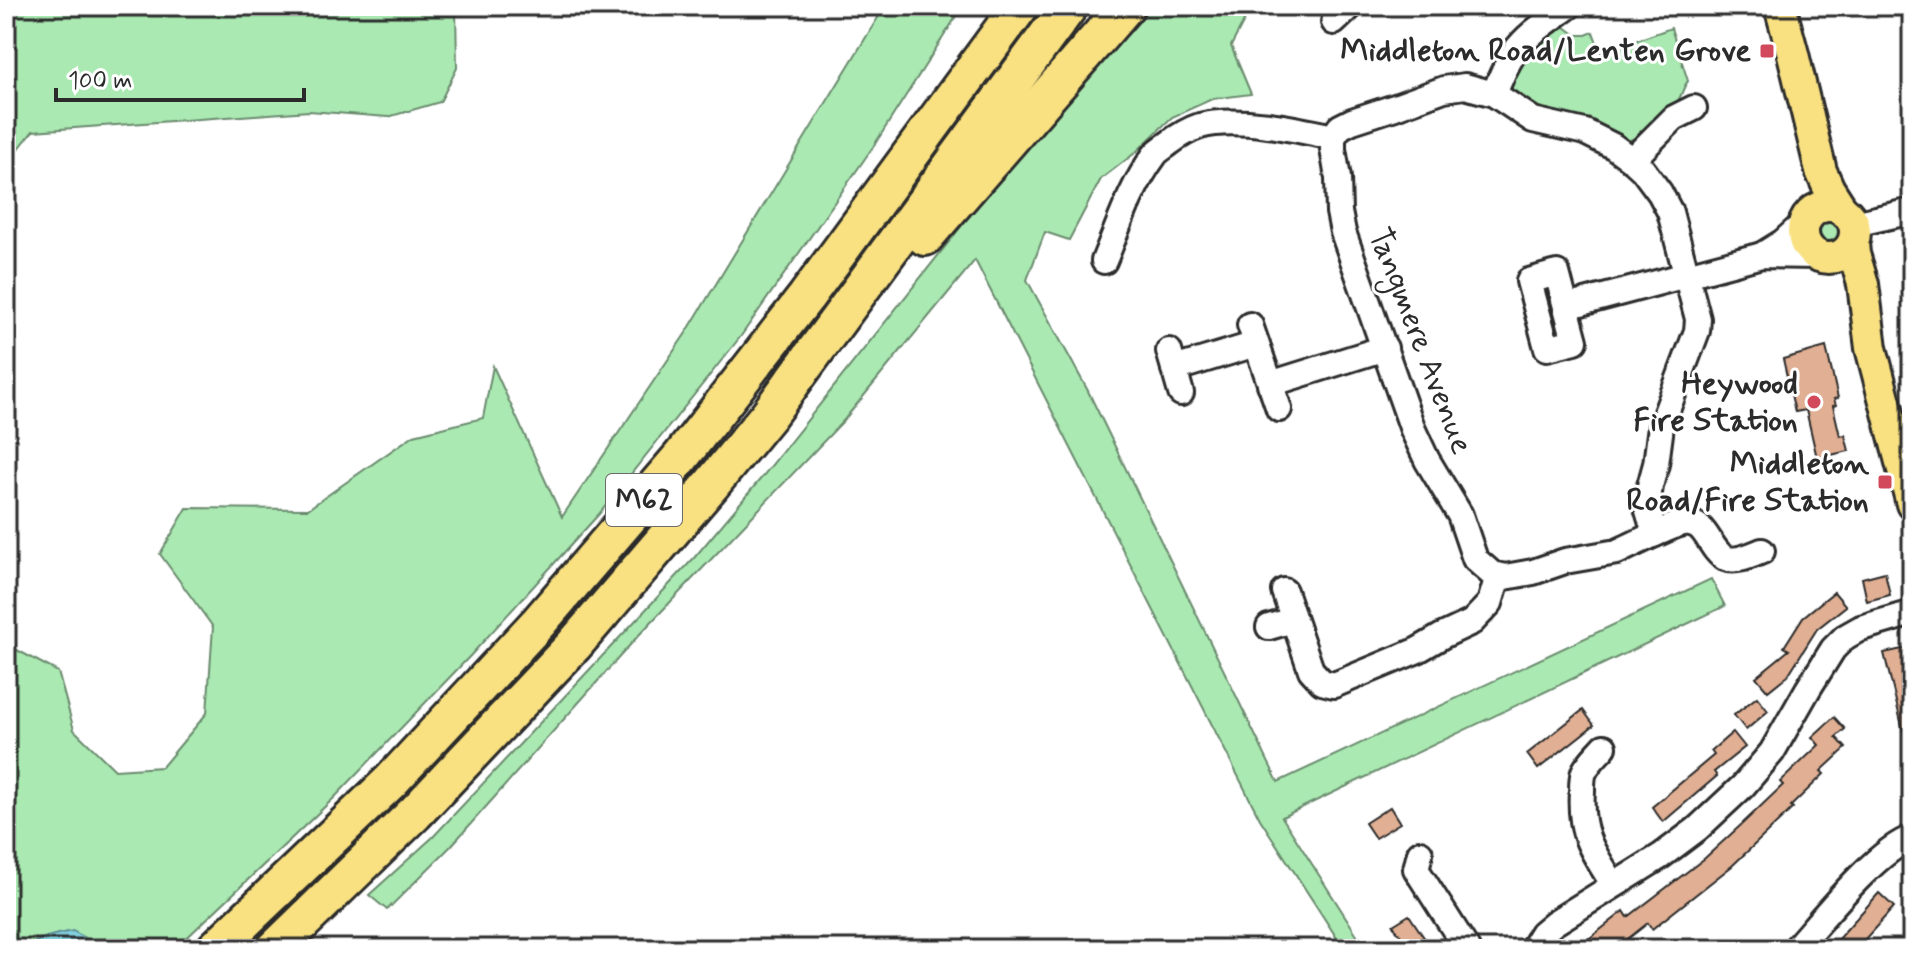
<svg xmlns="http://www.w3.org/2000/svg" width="1918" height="955" font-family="Mynerve,sans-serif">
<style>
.green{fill:#aaeab2;stroke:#6a8a6e;stroke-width:2}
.water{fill:#82d0df;stroke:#5f8e97;stroke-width:2}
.building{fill:#e1af93;stroke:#2b2b2b;stroke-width:2}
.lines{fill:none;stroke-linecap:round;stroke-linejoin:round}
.minor-casing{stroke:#2b2b2b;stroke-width:30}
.major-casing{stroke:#2b2b2b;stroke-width:36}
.highway-casing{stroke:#2b2b2b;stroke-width:42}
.minor{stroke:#fff;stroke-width:24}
.major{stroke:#f9e181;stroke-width:30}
.highway{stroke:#f9e181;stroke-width:36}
.poi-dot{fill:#d1495b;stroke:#fff;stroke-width:3}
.labels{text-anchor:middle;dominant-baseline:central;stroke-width:6;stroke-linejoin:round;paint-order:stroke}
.shield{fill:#fff;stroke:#6b6b6b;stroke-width:2}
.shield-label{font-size:30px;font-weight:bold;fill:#2b2b2b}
.poi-label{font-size:32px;font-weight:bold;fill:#2b2b2b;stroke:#fff;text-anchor:end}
.street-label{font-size:32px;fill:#2b2b2b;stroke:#fff}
</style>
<rect width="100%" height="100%" fill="#fff"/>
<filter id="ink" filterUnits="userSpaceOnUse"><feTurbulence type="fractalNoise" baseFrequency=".0125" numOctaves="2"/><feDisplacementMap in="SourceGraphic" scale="16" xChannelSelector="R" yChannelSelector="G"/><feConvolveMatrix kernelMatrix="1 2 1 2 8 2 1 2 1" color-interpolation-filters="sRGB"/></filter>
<g filter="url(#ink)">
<!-- green -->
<g class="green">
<polygon points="6,6 456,6 457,68 440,102 388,117 309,111 33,131 6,165"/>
<polygon points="885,6 963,6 873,147 741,336 599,514 471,655 335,797 175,949 91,949 90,941 30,944 24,949 6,949 6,657 17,650 58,672 74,730 115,770 162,767 207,713 213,627 160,554 187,508 308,509 414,435 483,418 493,366 562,517 688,330"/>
<polygon points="1146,6 1252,6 1231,46 1251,94 1212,99 1172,117 1135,153 1101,179 1069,240 1045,232 1027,280 1087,389 1278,782 1711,579 1725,606 1282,817 1366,949 1344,949 1260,819 975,260 844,420 638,636 451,846 387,910 369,895 433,837 694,558 763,476 979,204"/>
<path d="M1565 27 1576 35H1586L1593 32 1601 53 1671 28 1688 81C1683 87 1683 92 1679 99 1674 110 1638 139 1627 141L1587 120 1540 110 1512 92C1511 87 1509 84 1511 79 1516 62 1548 28 1565 27Z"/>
<circle cx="1828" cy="233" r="15"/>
</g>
<!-- water -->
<path class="water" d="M73 931 90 941 91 949H24C37 938 56 934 73 931Z"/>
<!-- building -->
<g class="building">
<polygon points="1826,347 1838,398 1834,399 1836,405 1833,406 1840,436 1845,435 1849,451 1817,458 1806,410 1795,412 1783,359"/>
<polygon points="1885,572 1890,595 1867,601 1862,578"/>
<polygon points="1834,592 1846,606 1817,629 1788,675 1768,691 1756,677 1789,650 1784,647 1803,617"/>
<polygon points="1907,648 1912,670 1912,745 1907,746 1884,653"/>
<polygon points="1757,697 1768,711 1746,730 1734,715"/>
<polygon points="1583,710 1594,725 1538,769 1527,754"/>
<polygon points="1834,717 1845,729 1836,737 1846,748 1821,771 1824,774 1791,806 1793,808 1732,866 1652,929 1648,923 1615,949 1576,949 1624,911 1628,917 1705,858 1741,825 1783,785 1780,782 1819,745 1812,737"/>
<polygon points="1733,732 1745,747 1714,772 1717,776 1663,822 1652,807 1714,755 1711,751"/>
<polygon points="1390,807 1400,823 1375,838 1365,823"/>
<polygon points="1879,893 1894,907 1856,949 1829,949"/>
<polygon points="1409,915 1425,939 1410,949 1393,925"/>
</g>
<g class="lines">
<!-- minor casing -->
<g class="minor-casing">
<g id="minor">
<polyline points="1334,22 1351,6"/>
<polygon points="1465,86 1494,94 1533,120 1585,132 1613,146 1632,160 1643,170 1660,193 1670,212 1698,319 1697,331 1661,426 1656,464 1650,486 1647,507 1655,534 1617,552 1565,561 1533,572 1505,577 1492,574 1475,559 1460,515 1427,460 1413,430 1343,232 1339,212 1338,178 1333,149 1333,137 1340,127 1352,121 1395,107 1444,89"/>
<path d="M1494 94C1500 80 1505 65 1514 53 1527 34 1550 20 1569 6"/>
<polyline points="1632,160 1674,118 1694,108"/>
<polyline points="1854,224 1912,211"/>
<polyline points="1762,255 1783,242 1804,223"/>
<path d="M1104 261C1119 225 1131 187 1154 156 1157 151 1163 148 1168 144 1177 137 1188 130 1200 126 1236 116 1297 129 1333 137"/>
<polygon points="1557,273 1575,341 1547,348 1529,281"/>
<polyline points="1566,307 1762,255 1817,256"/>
<polyline points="1250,325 1279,409"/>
<polyline points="1169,351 1181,393"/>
<polyline points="1174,369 1256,344"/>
<polyline points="1270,384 1385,348"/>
<path d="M1655 534C1664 531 1675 524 1684 523 1706 519 1709 550 1725 558 1736 563 1752 555 1762 551"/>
<polyline points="1284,591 1311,670 1322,682 1334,685 1418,650 1442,636 1472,622 1490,603 1498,576"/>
<polyline points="1269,627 1293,620"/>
<path d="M1604 747C1598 754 1588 763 1584 772 1582 777 1582 785 1582 791 1579 834 1592 851 1614 885"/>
<polyline points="1420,853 1416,869 1467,949"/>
<polyline points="1532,949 1542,933 1554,923 1661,856 1697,829 1743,786 1772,752 1808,689 1833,649 1845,637 1861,628 1912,613"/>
<path d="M1795 949C1822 919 1876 850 1912 838"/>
</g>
</g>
<!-- major casing -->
<g class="major-casing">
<g id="major">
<polyline points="1780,6 1793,54 1821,171 1829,189 1843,211"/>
<circle cx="1829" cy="232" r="26"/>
<polyline points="1853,243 1854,254 1863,284 1871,348 1912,504"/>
</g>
</g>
<!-- highway casing -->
<g class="highway-casing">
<g id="highway">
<polyline points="925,237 1126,6"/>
<polyline points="215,949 391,781 539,622 681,457 806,297 1020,6"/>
<polyline points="275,949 415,813 574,645 711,485 769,414 1069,6"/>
</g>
</g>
<!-- minor -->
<use href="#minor" class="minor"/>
<!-- major -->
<use href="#major" class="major"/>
<!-- highway -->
<use href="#highway" class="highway"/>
</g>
</g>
<!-- markers -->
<g class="poi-dot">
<rect x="1759" y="43" width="16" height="16" rx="4"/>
<circle cx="1814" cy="402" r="8"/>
<rect x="1877" y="474" width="16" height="16" rx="4"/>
</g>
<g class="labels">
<!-- shield labels -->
<rect class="shield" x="606" y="474" width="76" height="52" rx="6"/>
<g class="shield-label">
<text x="644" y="500">M62</text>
</g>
<!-- poi labels -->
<g class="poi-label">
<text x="1751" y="51">Middleton Road/Lenten Grove</text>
<text x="1798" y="384">Heywood<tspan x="1798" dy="37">Fire Station</tspan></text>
<text x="1869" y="464">Middleton<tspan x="1869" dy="37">Road/Fire Station</tspan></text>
</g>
<!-- street labels -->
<g class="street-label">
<text transform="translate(1420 341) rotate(69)">Tangmere Avenue</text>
</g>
</g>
<!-- margin -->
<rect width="1918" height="955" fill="none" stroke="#fff" stroke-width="32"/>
<rect x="16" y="16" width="1886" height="923" fill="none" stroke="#2b2b2b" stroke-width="3" filter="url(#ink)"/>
<!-- scale -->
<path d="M56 88v12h248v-12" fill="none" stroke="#2b2b2b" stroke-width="4"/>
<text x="68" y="88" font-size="24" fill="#2b2b2b" stroke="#ffffff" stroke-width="6" paint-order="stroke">100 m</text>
</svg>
